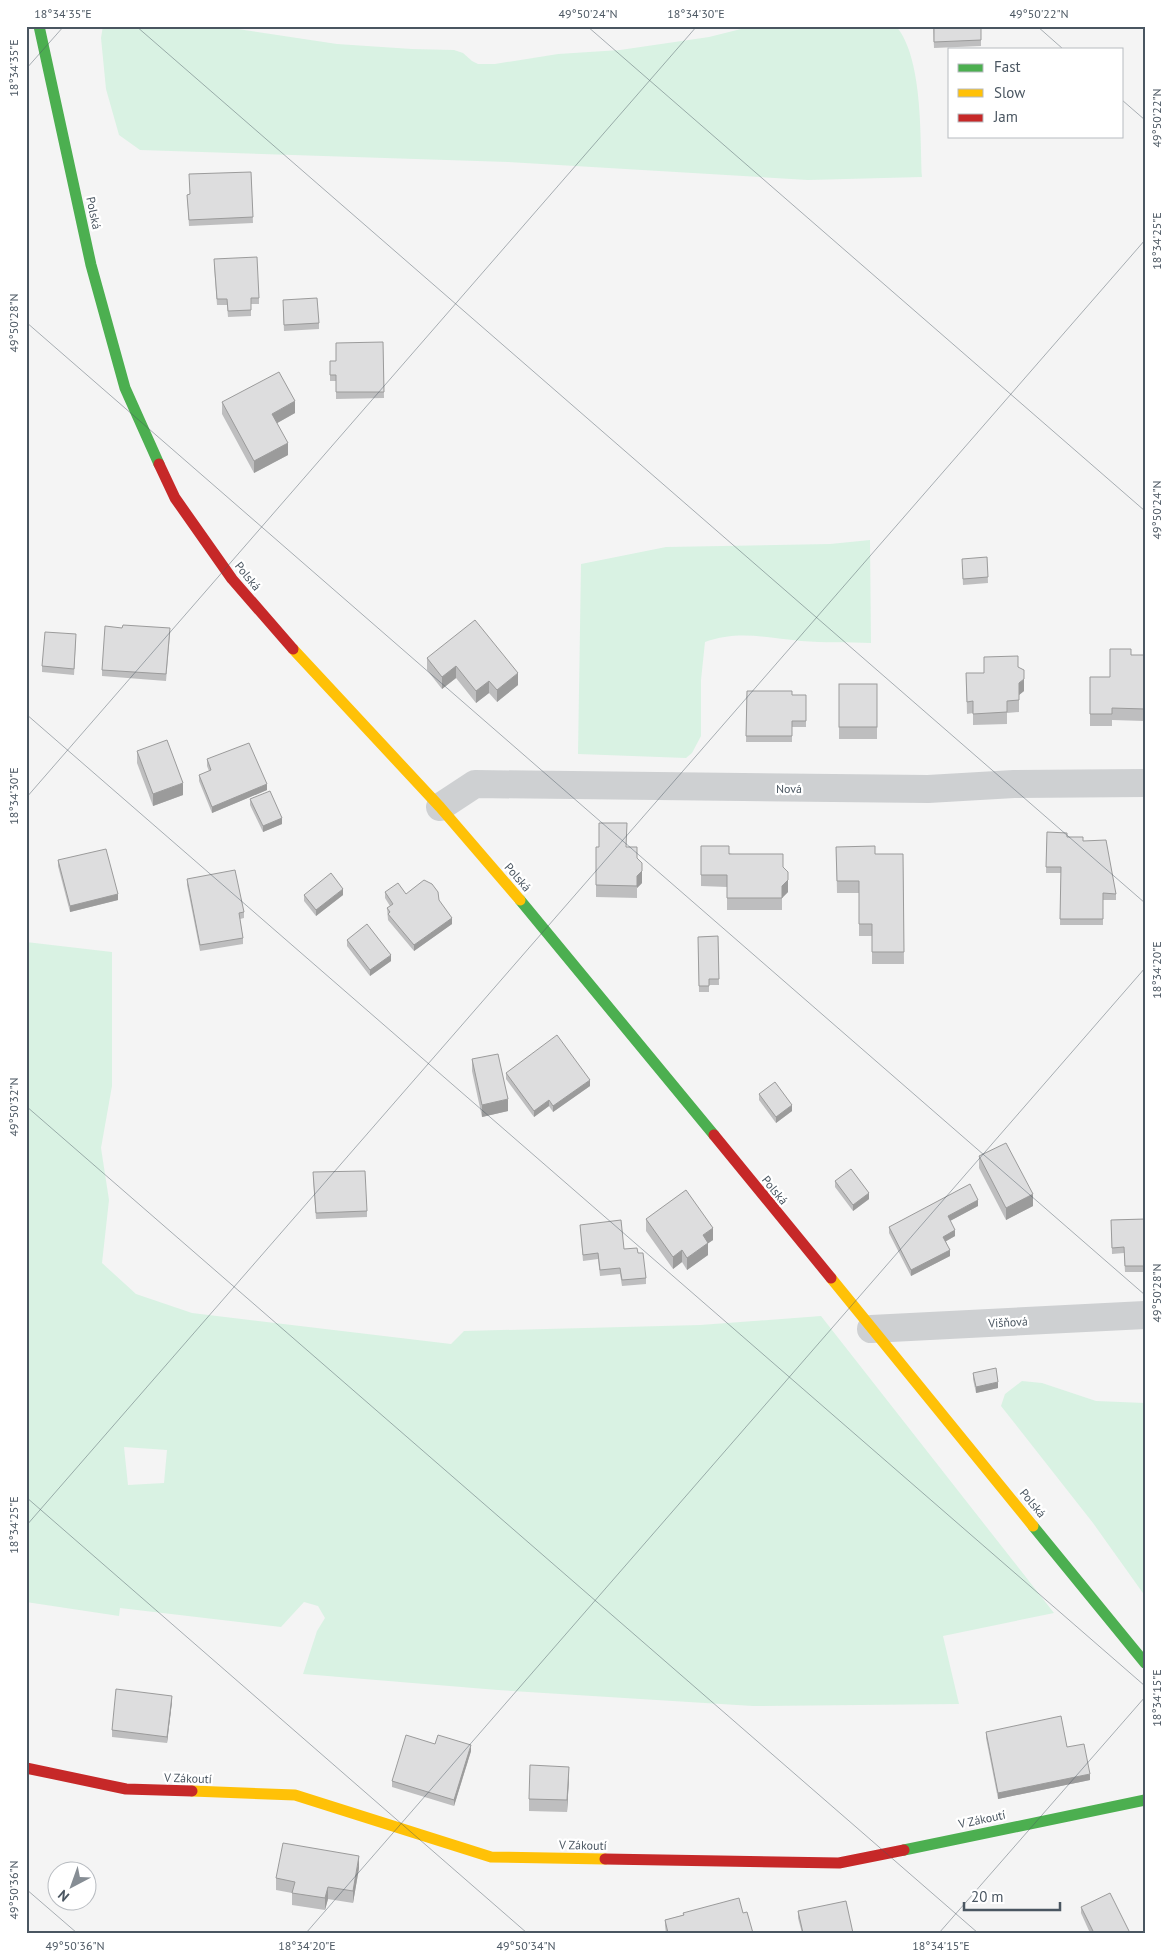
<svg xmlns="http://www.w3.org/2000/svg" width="1171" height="1959" font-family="'PT Sans',sans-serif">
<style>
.green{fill:#d9f2e3;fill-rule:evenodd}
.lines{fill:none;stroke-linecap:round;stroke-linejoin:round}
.street{stroke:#ced0d2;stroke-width:28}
.fast{stroke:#4caf50;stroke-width:11}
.slow{stroke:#ffc107;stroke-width:11}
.jam{stroke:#c62828;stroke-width:11}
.wall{fill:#bebebf}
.shaded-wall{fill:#9b9b9b}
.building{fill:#ddddde;stroke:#9b9b9b}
.ticks{fill:none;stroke:#4a5661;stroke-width:1;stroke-opacity:0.45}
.labels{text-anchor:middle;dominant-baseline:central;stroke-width:4.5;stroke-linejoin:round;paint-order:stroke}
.street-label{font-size:12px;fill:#4a5661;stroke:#fff}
.neatline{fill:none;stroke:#4a5661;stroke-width:2}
.ticks-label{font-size:12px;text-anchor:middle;fill:#4a5661}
</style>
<rect width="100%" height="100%" fill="#f4f4f4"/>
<!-- green -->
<g class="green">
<path d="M103 26H218L337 44 412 49 454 50 463 53 472 61 478 64H495L558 54 620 50 709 37 753 26H896C923 58 920 135 922 177L808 180 508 162 140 150 119 135 106 89 101 38Z"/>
<path d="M870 540 871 643C848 642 824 643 801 641 766 638 739 630 705 642L701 680V736L692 753 686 758 578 754 581 564 666 547 830 544Z"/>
<path d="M26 942 112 952V1086L101 1148 109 1200 102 1263 136 1294 192 1313 451 1344 464 1331 700 1325 821 1316 1054 1613 943 1636 959 1704 753 1706 498 1690 303 1674 317 1631 325 1618 318 1606 304 1602 281 1627 120 1608 119 1616 26 1602ZM124 1447 167 1450 164 1483 128 1485Z"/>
<polygon points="1022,1381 1042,1383 1096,1401 1145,1403 1145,1596 1093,1523 1001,1406 1005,1394"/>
</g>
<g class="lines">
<!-- street -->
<g class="street">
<polyline points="440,807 475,784 928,789 1014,784 1145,783"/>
<polyline points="871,1329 1145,1315"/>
</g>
<!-- fast -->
<g class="fast">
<polyline points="39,26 91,265 125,388 159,464"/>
<polyline points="520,900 714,1135"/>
<polyline points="1033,1526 1145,1663"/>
<polyline points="904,1850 1145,1800"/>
</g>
<!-- slow -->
<g class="slow">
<polyline points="293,649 440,807 520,900"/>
<polyline points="831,1278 1033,1526"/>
<polyline points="192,1791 295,1795 491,1857 605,1859"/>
</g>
<!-- jam -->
<g class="jam">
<polyline points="159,464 175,498 232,579 293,649"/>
<polyline points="714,1135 831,1278"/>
<polyline points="26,1768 126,1789 192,1791"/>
<polyline points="605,1859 839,1863 904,1850"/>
</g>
</g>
<!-- wall -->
<g class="wall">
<polygon points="933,26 981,40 981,46 934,48"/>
<polygon points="251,172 253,223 189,226 187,195 190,194"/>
<polygon points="214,265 259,298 259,304 251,304 251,316 228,317 227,305 217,305"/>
<polygon points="283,306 319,323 319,329 284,331"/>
<polygon points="383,342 384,398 336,399 336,381 330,381 330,361 336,361"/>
<polygon points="222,402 295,413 277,423 288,455 254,473 222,414"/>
<polygon points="987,557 988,583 963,585 962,565"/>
<polygon points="170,634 166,681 102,676 102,670"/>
<polygon points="76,640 74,675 42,672 42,666"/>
<polygon points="1131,655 1145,655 1145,721 1112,720 1112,726 1090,726 1090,677 1110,677"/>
<polygon points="984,657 1018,667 1024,691 1019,695 1019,712 1007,713 1007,724 973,725 973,713 967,714 966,673 984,673"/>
<polygon points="427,658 518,685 497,702 489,693 476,703 456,678 442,689 427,670"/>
<rect x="839" y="684" width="38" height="55"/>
<polygon points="747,691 792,695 806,695 806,727 792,727 792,742 746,742"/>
<polygon points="137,751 183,795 153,806 137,763"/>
<polygon points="207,759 267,790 212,813 199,781 199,775 209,771 207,766"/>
<polygon points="250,799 282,824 263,832 250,805"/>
<polygon points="1047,832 1083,841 1116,894 1116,900 1103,900 1103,925 1060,925 1061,873 1046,873"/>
<polygon points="701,846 783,867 788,892 782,898 782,910 727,910 727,887 701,886"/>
<polygon points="596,847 627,847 637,858 642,883 637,888 637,898 596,897"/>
<polygon points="836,847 875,854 903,854 904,964 872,964 872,936 859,936 859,893 837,893"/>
<polygon points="58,860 118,900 70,912 58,866"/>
<polygon points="187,879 244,912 244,918 240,919 243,938 243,944 200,951 187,885"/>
<polygon points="385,892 406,894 439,900 452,924 414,951 388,920 387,908 390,906 385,898"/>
<polygon points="304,895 343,895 316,916 304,901"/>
<polygon points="718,936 719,985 709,985 709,992 699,992 698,937"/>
<polygon points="347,940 391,961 370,976 347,946"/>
<polygon points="472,1059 508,1111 482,1117 472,1071"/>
<polygon points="506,1073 590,1086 553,1112 549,1106 534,1117 506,1079"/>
<polygon points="759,1094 792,1111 776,1123 759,1100"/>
<polygon points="979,1156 1033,1206 1006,1220 979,1168"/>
<polygon points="313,1178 367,1211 367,1217 316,1219"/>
<polygon points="835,1181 869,1199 853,1211 835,1187"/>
<polygon points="978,1206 950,1221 955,1236 946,1241 950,1256 911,1276 889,1233 889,1227"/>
<polygon points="646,1219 713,1240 708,1243 708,1255 687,1270 682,1262 673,1269 646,1231"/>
<polygon points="1145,1219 1145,1272 1125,1272 1124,1253 1112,1254 1111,1220"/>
<polygon points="580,1225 624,1249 638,1253 646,1278 646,1284 622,1286 620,1274 600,1276 598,1259 583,1261"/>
<polygon points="973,1373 998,1388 976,1393 973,1379"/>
<polygon points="172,1702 167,1743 112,1737 112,1730"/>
<polygon points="986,1732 1067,1747 1090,1780 998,1799 986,1738"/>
<polygon points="435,1744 471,1751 454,1806 392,1787 392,1781"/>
<polygon points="569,1779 567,1812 529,1811 529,1799"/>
<polygon points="359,1868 353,1903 328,1899 325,1910 292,1905 292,1893 276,1890 276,1878"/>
<polygon points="1081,1907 1130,1933 1090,1933 1081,1913"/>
<polygon points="798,1911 853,1933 802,1933 798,1918"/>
<polygon points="683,1913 743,1913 753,1933 666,1933 665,1926 665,1920 683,1915"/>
</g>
<!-- shaded-wall -->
<g class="shaded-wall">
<polygon points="295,401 295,413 272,426 272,414"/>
<polygon points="288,443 288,455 254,473 254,461"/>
<polygon points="456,666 456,678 442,689 442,677"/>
<polygon points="518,673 518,685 497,702 497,690"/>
<polygon points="1024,679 1024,691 1019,695 1019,683"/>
<polygon points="489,681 489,693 476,703 476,691"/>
<polygon points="183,783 183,795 153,806 153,794"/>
<polygon points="267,784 267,790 212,813 212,807"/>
<polygon points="282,818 282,824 263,832 263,826"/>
<polygon points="642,871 642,883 637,888 637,898 637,876"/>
<polygon points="788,880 788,892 782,898 782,886"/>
<polygon points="343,889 343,895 316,916 316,910"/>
<polygon points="118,894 118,900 70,912 70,906"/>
<polygon points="452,918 452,924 414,951 414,945"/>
<polygon points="391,955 391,961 370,976 370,970"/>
<polygon points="590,1080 590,1086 553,1112 553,1106"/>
<polygon points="508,1099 508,1111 482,1117 482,1105"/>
<polygon points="549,1100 549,1106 534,1117 534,1111"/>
<polygon points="792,1105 792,1111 776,1123 776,1117"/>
<polygon points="869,1193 869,1199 853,1211 853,1205"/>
<polygon points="1033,1194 1033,1206 1006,1220 1006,1208"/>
<polygon points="978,1200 978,1206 948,1222 948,1216"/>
<polygon points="713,1228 713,1240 703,1247 703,1235"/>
<polygon points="955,1230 955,1236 943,1243 943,1237"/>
<polygon points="708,1243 708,1255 687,1270 687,1258"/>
<polygon points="682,1250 682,1262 673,1269 673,1257"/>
<polygon points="950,1250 950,1256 911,1276 911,1270"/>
<polygon points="998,1382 998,1388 976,1393 976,1387"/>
<polygon points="172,1696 172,1702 167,1743 167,1737"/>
<polygon points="471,1745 471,1751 454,1806 454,1800"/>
<polygon points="569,1767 569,1779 567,1812 567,1800"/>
<polygon points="1090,1774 1090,1780 998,1799 998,1793"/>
<polygon points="359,1856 359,1868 353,1903 353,1891"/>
<polygon points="328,1887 328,1899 325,1910 325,1898"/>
</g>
<!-- building -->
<g class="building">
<polygon points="934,26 981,26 981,40 934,42"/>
<polygon points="251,172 253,217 189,220 187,195 190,194 189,174"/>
<polygon points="257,257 259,298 251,298 251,310 228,311 227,299 217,299 214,259"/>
<polygon points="317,298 319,323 284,325 283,300"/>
<polygon points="383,342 384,392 336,392 336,375 330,375 330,361 336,361 336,343"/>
<polygon points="279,372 295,401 272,414 288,443 254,461 222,402"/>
<polygon points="987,557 988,577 963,579 962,559"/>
<polygon points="475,620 518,673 497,690 489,681 476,691 456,666 442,677 427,658"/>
<polygon points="123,625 170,628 166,674 102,670 105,626 122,628"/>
<polygon points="45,632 76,634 74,669 42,666"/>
<polygon points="1110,649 1131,649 1131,655 1145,655 1145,709 1112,708 1112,714 1090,714 1090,677 1110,677"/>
<polygon points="1018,656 1018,667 1024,670 1024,679 1019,683 1019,700 1007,701 1007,712 973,714 973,701 967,702 966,673 984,673 984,657"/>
<rect x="839" y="684" width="38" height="43"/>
<polygon points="747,691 792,691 792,695 806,695 806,721 792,721 792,736 746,736"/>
<polygon points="167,740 183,783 153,794 137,751"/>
<polygon points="249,743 267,784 212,807 199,775 211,770 207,759"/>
<polygon points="270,791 282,818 263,826 250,799"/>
<polygon points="599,823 627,823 626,847 637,847 637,858 642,863 642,871 637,876 637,886 596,885 596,847 599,847"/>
<polygon points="1047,832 1067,833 1067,837 1083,837 1083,841 1106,840 1116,894 1103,893 1103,919 1060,919 1061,867 1046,867"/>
<polygon points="701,846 729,846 729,854 783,854 783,867 788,872 788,880 782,886 782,898 727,898 727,875 701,875"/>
<polygon points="875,846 875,854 903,854 904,952 872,952 872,924 859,924 859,881 837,881 836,847"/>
<polygon points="106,849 118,894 70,906 58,860"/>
<polygon points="235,870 244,912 239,913 243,938 200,945 187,879"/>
<polygon points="331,873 343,889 316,910 304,895"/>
<polygon points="424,880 432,884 438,892 439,900 452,918 414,945 388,914 390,912 387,908 393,904 385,892 398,883 406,894"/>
<polygon points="367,924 391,955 370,970 347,940"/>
<polygon points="718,936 719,979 709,979 709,986 699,986 698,937"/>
<polygon points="557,1035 590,1080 553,1106 549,1100 534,1111 506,1073"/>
<polygon points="498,1054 508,1099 482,1105 472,1059"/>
<polygon points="775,1082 792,1105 776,1117 759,1094"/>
<polygon points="1006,1143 1033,1194 1006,1208 979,1156"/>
<polygon points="851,1169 869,1193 853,1205 835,1181"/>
<polygon points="365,1171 367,1211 316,1213 313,1172"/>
<polygon points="970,1184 978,1200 948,1216 955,1230 943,1237 950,1250 911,1270 889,1227"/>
<polygon points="686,1190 713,1228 703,1235 708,1243 687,1258 682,1250 673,1257 646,1219"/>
<polygon points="1145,1219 1145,1266 1125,1266 1124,1247 1112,1248 1111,1220"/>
<polygon points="621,1220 624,1249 637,1248 638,1253 643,1253 646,1278 622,1280 620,1268 600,1270 598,1253 583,1255 580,1225"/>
<polygon points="996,1368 998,1382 976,1387 973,1373"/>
<polygon points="116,1689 172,1696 167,1737 112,1730"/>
<polygon points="1061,1716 1067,1747 1084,1744 1090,1774 998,1793 986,1732"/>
<polygon points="406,1735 435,1744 438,1735 471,1745 454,1800 392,1781"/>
<polygon points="530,1765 569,1767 567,1800 529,1799"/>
<polygon points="283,1843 359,1856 353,1891 328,1887 325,1898 292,1893 295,1882 276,1878"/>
<polygon points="1110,1893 1130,1933 1094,1933 1081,1907"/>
<polygon points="739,1898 743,1913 747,1912 753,1933 668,1933 665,1920 684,1915 683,1913"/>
<polygon points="846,1901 853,1933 803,1933 798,1911"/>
</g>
<!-- ticks -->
<path class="ticks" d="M136 26 1145 903M587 26 1145 511M1037 26 1063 49M26 69 64 26M1122 100 1145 120M26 322 1145 1295M26 714 1145 1686M26 798 697 26M26 1106 978 1933M26 1497 527 1933M26 1526 1145 240M26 1889 77 1933M306 1933 1145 968M939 1933 1145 1697"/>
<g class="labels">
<!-- street labels -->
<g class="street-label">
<text transform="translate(94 213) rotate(78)">Polská</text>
<text transform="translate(248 576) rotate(51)">Polská</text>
<text x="789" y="788">Nová</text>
<text transform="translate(518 877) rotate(49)">Polská</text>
<text transform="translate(775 1190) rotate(51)">Polská</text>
<text transform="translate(1008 1322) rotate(-3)">Višňová</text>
<text transform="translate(1033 1503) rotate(50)">Polská</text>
<text transform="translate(188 1778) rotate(2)">V Zákoutí</text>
<text transform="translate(982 1819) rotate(-12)">V Zákoutí</text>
<text transform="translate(583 1845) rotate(1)">V Zákoutí</text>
</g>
</g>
<!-- border -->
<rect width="1171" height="1959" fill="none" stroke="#ffffff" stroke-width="55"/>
<!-- legend -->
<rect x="948" y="48" width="175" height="90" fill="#ffffff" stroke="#b7bbc0"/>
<rect x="958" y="64" width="25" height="8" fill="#4caf50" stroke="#b7bbc0"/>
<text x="994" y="72" font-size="15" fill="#4a5661">Fast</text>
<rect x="958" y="89" width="25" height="8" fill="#ffc107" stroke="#b7bbc0"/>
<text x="994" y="98" font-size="15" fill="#4a5661">Slow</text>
<rect x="958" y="114" width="25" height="8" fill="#c62828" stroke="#b7bbc0"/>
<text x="994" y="122" font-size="15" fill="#4a5661">Jam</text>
<!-- north arrow -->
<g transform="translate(72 1886) rotate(221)"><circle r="24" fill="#ffffff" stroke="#b7bbc0"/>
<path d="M0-4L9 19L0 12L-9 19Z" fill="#868d94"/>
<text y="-8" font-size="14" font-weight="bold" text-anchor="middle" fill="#4a5661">N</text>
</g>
<!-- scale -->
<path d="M964 1902v8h96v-8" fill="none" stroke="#4a5661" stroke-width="2.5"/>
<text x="971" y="1902" font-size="15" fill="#4a5661" stroke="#ffffff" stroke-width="4" paint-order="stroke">20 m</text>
<rect x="28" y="28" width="1116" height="1904" class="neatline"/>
<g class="ticks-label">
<text x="63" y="18">18°34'35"E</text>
<text x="588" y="18">49°50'24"N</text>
<text x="696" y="18">18°34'30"E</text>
<text x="1039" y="18">49°50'22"N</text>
<text transform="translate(14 68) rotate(-90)" y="4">18°34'35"E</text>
<text transform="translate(1157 118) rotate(-90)" y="4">49°50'22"N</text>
<text transform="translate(1157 241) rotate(-90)" y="4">18°34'25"E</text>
<text transform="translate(14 323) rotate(-90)" y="4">49°50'28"N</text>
<text transform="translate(1157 510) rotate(-90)" y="4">49°50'24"N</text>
<text transform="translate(14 796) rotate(-90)" y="4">18°34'30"E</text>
<text transform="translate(1157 970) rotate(-90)" y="4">18°34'20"E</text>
<text transform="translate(14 1107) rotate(-90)" y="4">49°50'32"N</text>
<text transform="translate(1157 1293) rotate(-90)" y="4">49°50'28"N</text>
<text transform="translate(14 1525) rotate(-90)" y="4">18°34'25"E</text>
<text transform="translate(1157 1698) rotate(-90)" y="4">18°34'15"E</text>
<text transform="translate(14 1890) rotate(-90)" y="4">49°50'36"N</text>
<text x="75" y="1950">49°50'36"N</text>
<text x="307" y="1950">18°34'20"E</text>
<text x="526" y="1950">49°50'34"N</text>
<text x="941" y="1950">18°34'15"E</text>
</g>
</svg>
